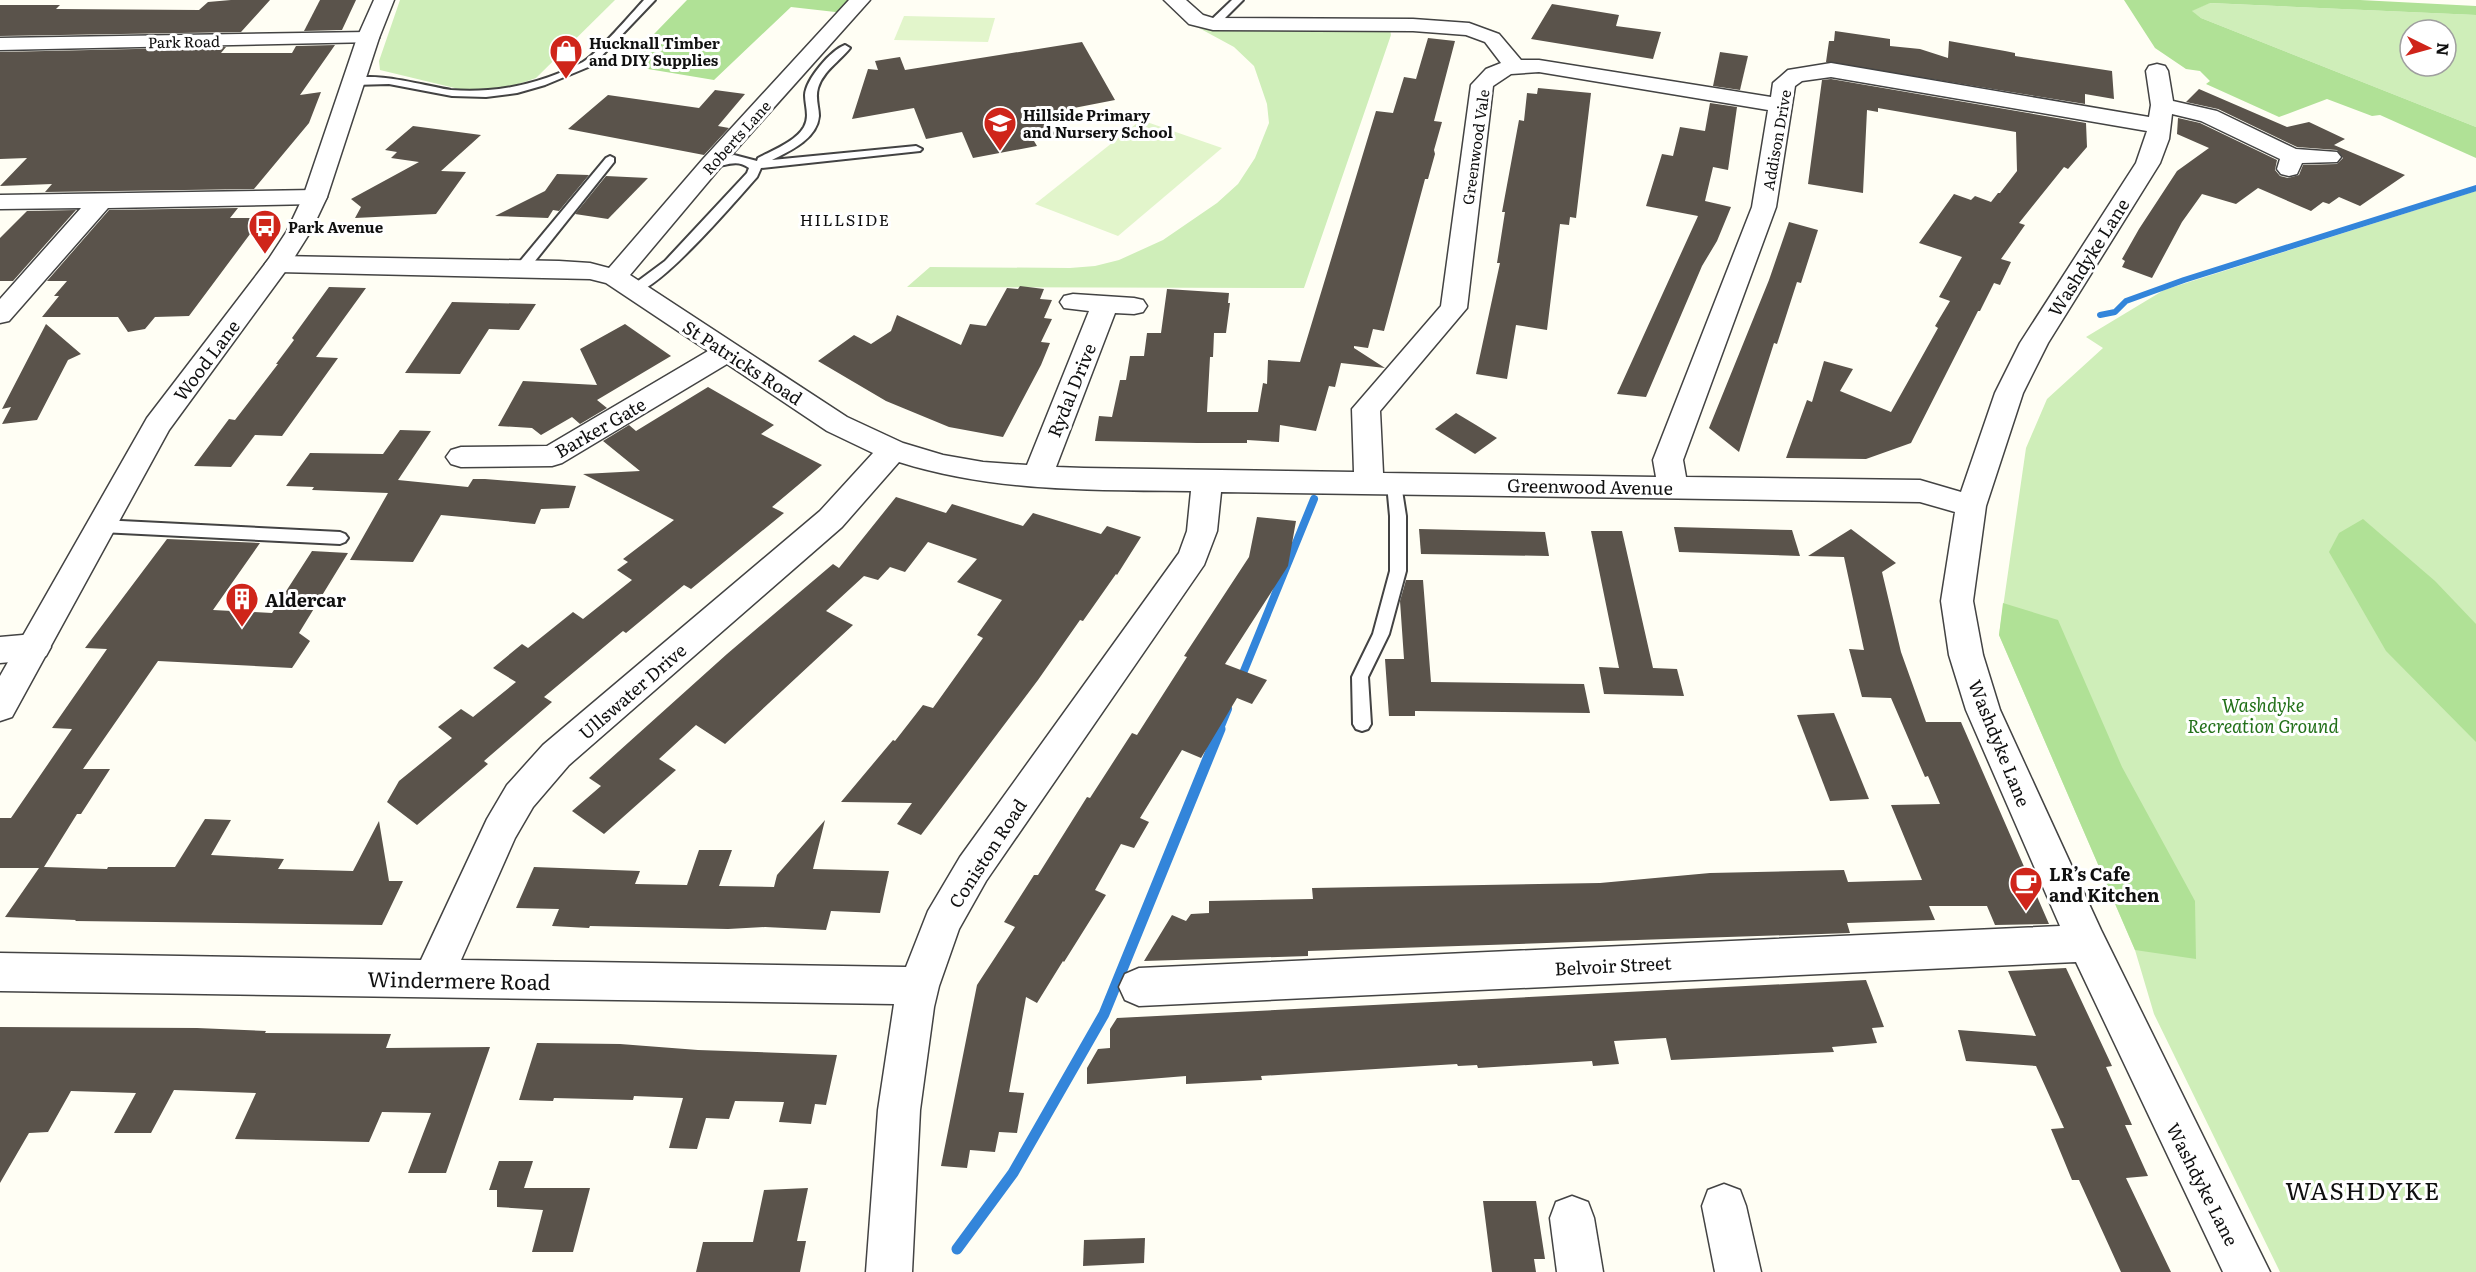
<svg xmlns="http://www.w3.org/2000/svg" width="2476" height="1272" font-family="Literata,serif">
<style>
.green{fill:#cfeeb9;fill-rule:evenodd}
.forest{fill:#b0e196}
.pitch{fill:#e2f5cb}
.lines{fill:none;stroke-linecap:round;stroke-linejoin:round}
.stream-far2{stroke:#3385da;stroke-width:6}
.stream-far1{stroke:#3385da;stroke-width:8}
.stream{stroke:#3385da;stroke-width:11}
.building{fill:#5a534b}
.service-casing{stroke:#434343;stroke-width:4}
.minor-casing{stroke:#434343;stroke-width:3}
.tertiary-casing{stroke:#434343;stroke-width:3}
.service{fill:#fff;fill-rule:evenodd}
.minor{fill:#fff;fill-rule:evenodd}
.tertiary{fill:#fff;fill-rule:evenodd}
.labels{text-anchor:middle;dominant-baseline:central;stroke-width:6;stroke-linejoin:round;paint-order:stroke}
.far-street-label{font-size:15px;fill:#101010;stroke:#fff}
.far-poi-label{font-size:15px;font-weight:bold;fill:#101010;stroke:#fff;text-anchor:start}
.far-neighbourhood-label{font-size:16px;letter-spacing:1.5px;fill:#101010;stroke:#fff}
.street-label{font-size:18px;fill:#101010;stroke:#fff}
.poi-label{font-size:18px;font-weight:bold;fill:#101010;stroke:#fff;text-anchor:start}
.park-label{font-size:18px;font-style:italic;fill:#227019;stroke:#fff}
.near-street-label{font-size:21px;fill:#101010;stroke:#fff}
.near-neighbourhood-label{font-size:24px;letter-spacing:1.5px;fill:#101010;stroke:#fff}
</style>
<rect width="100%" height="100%" fill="#fffef4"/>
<!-- green -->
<g class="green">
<polygon points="400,0 615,0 536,78 510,87 463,90 380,70 379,61"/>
<path d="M2209 3 2476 15V127L2201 18 2191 11ZM2410 30H2446V66H2410Z"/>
<polygon points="1199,28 1390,29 1391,35 1304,288 907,287 930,267 1070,268 1095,266 1119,260 1163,240 1217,203 1238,184 1255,158 1269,123 1267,104 1254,66 1234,47"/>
<polygon points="2476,191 2476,1272 2280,1272 2154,1014 2135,950 1999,635 2026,448 2047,399 2103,348 2086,337 2164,290"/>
</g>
<!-- forest -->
<g class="forest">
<polygon points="687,0 867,0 853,14 791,7 714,80 624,65"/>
<polygon points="2124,0 2360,0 2476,6 2476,15 2210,3 2192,11 2201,18 2476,127 2476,158 2380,115 2372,116 2327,99 2279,117 2206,84 2210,81 2200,71 2186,69 2155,48"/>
<polygon points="2363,519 2435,581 2476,624 2476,742 2386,651 2329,552 2339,533"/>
<polygon points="2003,603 2058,620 2122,767 2195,901 2196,959 2135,950 1999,635"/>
</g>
<!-- pitch -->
<g class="pitch">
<polygon points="904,16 995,18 988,42 894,40"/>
<polygon points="1141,120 1222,148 1118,236 1035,204"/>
</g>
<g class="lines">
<!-- stream-far2 -->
<polyline class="stream-far2" points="2100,315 2115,312 2126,301 2184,280 2476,188"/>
<!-- stream-far1 -->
<g class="stream-far1">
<polyline points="1239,683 1314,499"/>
<polyline points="1219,731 1228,709"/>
</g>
<!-- stream -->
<polyline class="stream" points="957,1249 1013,1173 1104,1014 1220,729"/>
</g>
<!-- building -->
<g class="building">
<polygon points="231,0 270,0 241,32 0,36 0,5 60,5 56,9 199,10 208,2"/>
<polygon points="320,0 356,0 342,30 304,31"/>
<polygon points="1552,4 1619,15 1616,26 1661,32 1653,59 1531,39"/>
<polygon points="1835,31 1890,39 1890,46 1920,49 1948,58 1949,41 2005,51 2015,53 2015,56 2112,71 2114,99 2085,94 2085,104 1826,62 1829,41 1834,41"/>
<polygon points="1428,38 1455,41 1434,121 1442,122 1434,150 1435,154 1428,179 1425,179 1384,331 1373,329 1368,348 1354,346 1354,348 1385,368 1341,363 1335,387 1329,386 1316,431 1280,425 1279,442 1247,440 1247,443 1197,443 1095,441 1099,416 1112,417 1120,380 1126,380 1130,356 1144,356 1147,333 1161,333 1167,289 1229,293 1228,303 1230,303 1226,333 1214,333 1213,357 1210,357 1207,412 1258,412 1263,383 1267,384 1268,360 1300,362 1376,111 1393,113 1404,77 1416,79"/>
<polygon points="1082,42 1115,100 1043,114 1056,136 1034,141 1037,146 973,158 962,132 926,139 914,108 852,119 868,69 878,70 875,61 900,57 905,70"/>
<polygon points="335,45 300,95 321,92 309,123 254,189 45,192 52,184 0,186 27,158 0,159 0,52 226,47 221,53 292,53 296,46"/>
<polygon points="1720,52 1748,56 1740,90 1713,86"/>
<polygon points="1831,79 2086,123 2087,147 2068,169 2064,167 2019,223 2025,225 2001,259 2011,262 2000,285 1994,283 1980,311 1978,311 1911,443 1866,459 1786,458 1807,400 1812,402 1824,361 1853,369 1840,391 1891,412 1938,328 1935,326 1950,301 1939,297 1962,257 1919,243 1954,194 1971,200 1975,196 1991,202 1998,193 2000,193 2017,171 2016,132 1878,108 1878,112 1867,110 1863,193 1808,184 1822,80"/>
<polygon points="1538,88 1591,93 1576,218 1570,217 1569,225 1560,224 1547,330 1516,325 1507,379 1476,374 1500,263 1497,263 1505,212 1502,212 1519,120 1524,121 1527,93 1537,94"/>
<polygon points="2199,89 2287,127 2309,122 2345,139 2334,145 2405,175 2360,206 2339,197 2329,204 2323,202 2311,211 2258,188 2236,204 2202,194 2182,222 2152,278 2122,267 2125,261 2122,259 2139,229 2177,171 2209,148 2177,134 2178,118 2200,123 2277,160 2275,170 2280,176 2288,178 2299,175 2303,165 2337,164 2343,158 2337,150 2297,147 2218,109 2186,102"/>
<polygon points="715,90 745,94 718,126 729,128 704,155 568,129 608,95 699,108"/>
<polygon points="1710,103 1737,107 1728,170 1713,167 1705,201 1731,207 1717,241 1702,266 1646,397 1617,394 1698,216 1646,206 1662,154 1673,156 1680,127 1705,131"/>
<polygon points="413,126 481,135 441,171 466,172 436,214 355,218 361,207 351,199 419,162 391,158 397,152 385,150"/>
<polygon points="557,174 589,175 559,211 553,210 548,218 495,216 545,191"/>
<polygon points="606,176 648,178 608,219 575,214"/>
<polygon points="238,208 230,218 262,218 189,316 155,317 145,329 128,332 118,317 42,317 59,296 54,296 67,281 47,281 109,210"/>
<polygon points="76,210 13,281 0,281 0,238 27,211"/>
<polygon points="1789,222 1818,230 1801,283 1797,282 1777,344 1774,343 1739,452 1709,428 1769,280"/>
<polygon points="1020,286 1044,289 1040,299 1052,300 1044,318 1052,319 1041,342 1050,343 1041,365 1003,437 949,427 886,401 818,361 854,335 871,344 891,331 897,315 961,345 970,324 986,326 1007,288 1018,289"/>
<polygon points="329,287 366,288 316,357 338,358 282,436 255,435 231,467 194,466 229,419 235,420 278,364 276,364 294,340 292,338"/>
<polygon points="452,302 536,304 519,330 489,329 460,374 405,373"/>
<polygon points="46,324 81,354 68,360 37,420 2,424 11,407 2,409"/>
<polygon points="625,324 671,356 597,400 607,408 580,424 572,417 541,435 532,428 498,426 523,381 597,385 580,349"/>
<polygon points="708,387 774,425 761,434 822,465 772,507 784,513 691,589 684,585 626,633 623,631 544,697 552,702 484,761 488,764 417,825 387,802 399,781 452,738 438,727 461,709 473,717 516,682 493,668 522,644 528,648 573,612 583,619 632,580 617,570 628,562 623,559 674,520 583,474 640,471 603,441 629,425 636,431"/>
<polygon points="1456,413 1476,425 1497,438 1475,454 1435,429"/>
<polygon points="400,430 431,431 398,480 468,487 473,479 485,479 576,486 569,508 541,509 535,524 441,515 413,562 350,560 388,493 312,490 314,487 286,486 310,453 383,454"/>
<polygon points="896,497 946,513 952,504 1023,526 1033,513 1101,534 1107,526 1141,537 1117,575 1116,574 1083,621 1080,620 1038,680 921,835 897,824 912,803 841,802 893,740 895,741 923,705 933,708 983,638 977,635 1002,600 957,582 977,559 928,542 905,572 890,567 878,580 864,576 826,611 853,625 725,744 696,725 659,759 676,770 604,834 572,811 601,786 589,778 727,654 833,564 839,568"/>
<polygon points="1257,517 1296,521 1288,566 1225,664 1267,680 1252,704 1237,698 1201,758 1182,750 1140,818 1149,822 1134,848 1121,844 1095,890 1106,895 1064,962 1063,961 1037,1003 1026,997 1009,1092 1024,1093 1017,1133 999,1132 995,1152 970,1150 967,1168 941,1166 977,985 1015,927 1004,922 1034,875 1038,875 1087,797 1090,798 1132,733 1137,735 1187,657 1184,656 1249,557"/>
<polygon points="1674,527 1792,530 1800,556 1679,552"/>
<polygon points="1419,529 1545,532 1549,556 1421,554"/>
<polygon points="1851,529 1896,563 1882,572 1901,652 1926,722 1961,722 2049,924 1995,925 1987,906 1929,906 1935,920 1847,923 1850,933 1308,951 1308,956 1144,961 1172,915 1186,921 1191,914 1209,913 1209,901 1313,899 1312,888 1600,883 1710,873 1844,870 1848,882 1922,880 1891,805 1940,804 1928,776 1925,777 1891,698 1862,697 1849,649 1864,650 1844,557 1808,556"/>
<polygon points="1591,531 1622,531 1653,668 1677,669 1684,696 1604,694 1599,667 1619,668"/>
<polygon points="167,539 260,543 213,610 272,613 312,551 348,553 299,633 310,641 292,668 158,661 83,769 110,769 81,814 77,814 44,867 107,869 108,867 175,867 205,819 231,820 211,855 284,859 278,869 353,871 379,821 389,881 403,881 382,925 75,921 76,920 5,917 39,868 0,868 0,818 11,818 72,729 52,728 107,649 85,648"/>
<polygon points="1406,580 1423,580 1431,682 1584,684 1590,713 1415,711 1415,716 1389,716 1385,659 1404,659 1400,601"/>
<polygon points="1834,713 1869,799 1830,801 1797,715"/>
<polygon points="825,820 813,869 889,871 880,913 831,911 826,930 765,927 728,929 590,926 589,928 552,926 559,909 516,908 534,867 640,871 635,884 687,885 699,850 732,850 719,886 774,887 777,875"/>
<polygon points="2066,968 2112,1066 2106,1067 2132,1125 2125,1125 2148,1176 2126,1178 2171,1272 2121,1272 2079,1180 2072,1180 2051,1129 2064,1128 2036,1066 1966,1061 1958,1030 2036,1036 2008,971"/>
<polygon points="1866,980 1884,1027 1872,1028 1877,1043 1832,1047 1834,1052 1671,1060 1666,1038 1614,1041 1619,1064 1593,1066 1592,1061 1478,1068 1477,1065 1458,1066 1457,1064 1261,1076 1262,1080 1186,1084 1186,1076 1087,1084 1087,1068 1098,1049 1110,1048 1110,1029 1117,1018"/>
<polygon points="0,1027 197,1028 266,1031 265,1033 391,1034 386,1048 490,1047 446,1173 408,1173 431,1113 382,1112 369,1142 235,1139 256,1093 174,1090 151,1133 114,1133 136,1093 71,1091 48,1132 29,1133 0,1183"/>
<polygon points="537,1043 620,1044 698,1050 837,1055 826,1105 815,1104 811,1124 779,1122 784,1102 735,1101 729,1119 706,1118 697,1149 669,1148 683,1098 634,1096 633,1100 554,1098 553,1101 519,1100"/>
<polygon points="499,1161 533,1161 524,1188 590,1188 573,1252 532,1252 543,1210 497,1207 497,1190 489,1190"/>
<polygon points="808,1188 797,1241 806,1241 800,1272 696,1272 703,1242 753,1242 764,1190"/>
<polygon points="1483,1201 1536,1201 1545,1259 1534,1259 1536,1272 1492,1272"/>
<polygon points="1145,1238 1144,1263 1083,1266 1084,1240"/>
</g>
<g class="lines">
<!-- service casing -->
<g class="service-casing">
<g id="service">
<path d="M644 0H655L593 65 545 85 517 93 486 97 452 96 389 84 354 85 349 82C365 68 429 87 451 90 463 91 476 91 488 90 520 88 555 77 583 62 598 53 631 14 644 0Z"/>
<polygon points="1232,0 1243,0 1217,26 1209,26 1209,22"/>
<path d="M845 45 850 48C840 61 823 71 818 88 815 98 819 107 819 116 817 139 790 151 772 160L916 146 922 149 920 151 761 168 757 177C739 197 653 299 630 293L628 290 630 287 665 261 747 173 749 168C734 157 723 169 707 167V161L734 155 757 161 758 158C773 150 795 142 804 127 810 116 805 106 805 95 806 79 831 50 845 45Z"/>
<polygon points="610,156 614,158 614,162 527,271 517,271 516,268 517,265 606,158"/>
<polygon points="1394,479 1401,484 1406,516 1406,571 1389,634 1368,677 1371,724 1368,729 1362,731 1356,729 1353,724 1352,677 1373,634 1390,571 1390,516 1387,484"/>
<polygon points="101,520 340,532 345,534 348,538 345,542 340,544 101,532 96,530 93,526 96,522"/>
</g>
</g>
<!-- minor casing -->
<g class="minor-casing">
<g id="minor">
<path d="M849 0H870L719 169 630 275 847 417 903 443 943 455 983 462 1027 465 1089 311 1064 308 1060 302 1064 296 1073 294 1134 298 1143 300 1147 306 1143 312 1134 314 1115 313 1056 467 1084 468 1354 472 1352 409 1441 306 1471 85 1486 69 1501 63 1485 42 1466 35 1413 31 1213 30 1189 24 1164 0H1186L1203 15 1213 18 1413 19 1469 23 1499 34 1521 60H1539L1771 97 1773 83 1788 70 1831 63 2149 117 2151 105 2146 71 2149 66 2157 64 2165 66 2168 71 2173 101 2217 111 2296 149 2337 152 2341 157 2337 162 2302 163 2297 174 2289 176 2281 174 2277 169 2280 159 2201 121 2172 114 2169 139 2160 163 2048 343 2023 393 1986 506 1973 601 1983 655 2000 710 2101 930 2270 1272H2223L2076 962 1139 1006 1125 1000 1119 987 1125 974 1139 968 2060 926 1966 710 1949 655 1941 601 1955 512 1920 502 1221 492 1217 531 1204 565 986 881 959 929 939 986 934 1007 920 1110 912 1272H866L878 1110 894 1004 0 991V953L421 960 487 819 507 785 543 745 820 511 873 453 827 431 727 364 562 463 552 466 461 467 451 464 446 457 451 450 461 447 547 446 708 351 606 283 590 279 278 272 269 269 265 264 269 259 278 256 559 261 590 263 609 268 703 159ZM1539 72 1768 110 1752 207 1653 460 1656 477 1383 473 1380 411 1467 308 1493 86 1511 74ZM1831 77 2147 131 2136 163 2020 343 1995 393 1961 492 1920 480 1686 477 1683 460 1776 207 1795 86 1802 81ZM899 462C994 492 1092 490 1191 491L1187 531 1179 553 960 857 928 911 906 967 461 960 515 838 533 807 569 765 842 527Z"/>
<polygon points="368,32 375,34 379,38 375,42 0,50 0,38"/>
<polygon points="315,190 324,192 327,197 324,202 315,204 108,208 9,321 0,323 0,299 81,208 0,209 0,195"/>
<polygon points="34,634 46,638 51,647 46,656 34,660 0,663 0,637"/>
<polygon points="1724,1184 1740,1190 1746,1206 1761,1272 1715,1272 1702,1206 1708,1190"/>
<polygon points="1572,1196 1588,1202 1594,1218 1603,1272 1557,1272 1550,1218 1556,1202"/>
</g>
</g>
<!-- tertiary casing -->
<g class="tertiary-casing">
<polygon id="tertiary" points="374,0 394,0 379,38 327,197 311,231 287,269 169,430 12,717 0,721 0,676 147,418 268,260 287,231 303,197 357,38"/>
</g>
<!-- service -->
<use href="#service" class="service"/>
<!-- minor -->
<use href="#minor" class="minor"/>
<!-- tertiary -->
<use href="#tertiary" class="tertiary"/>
</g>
<!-- icons -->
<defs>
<g id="shop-pin" transform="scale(1.725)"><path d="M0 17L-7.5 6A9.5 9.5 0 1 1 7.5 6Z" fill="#cf251a" stroke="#fff"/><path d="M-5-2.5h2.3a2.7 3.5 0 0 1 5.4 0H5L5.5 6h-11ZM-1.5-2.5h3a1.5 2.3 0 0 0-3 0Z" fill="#fff"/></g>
<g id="school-pin" transform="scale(1.725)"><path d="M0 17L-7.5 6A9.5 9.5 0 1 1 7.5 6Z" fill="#cf251a" stroke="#fff"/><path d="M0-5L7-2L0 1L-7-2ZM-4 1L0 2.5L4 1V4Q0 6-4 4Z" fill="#fff"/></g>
<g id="bus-pin" transform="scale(1.725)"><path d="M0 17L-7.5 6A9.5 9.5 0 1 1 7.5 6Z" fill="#cf251a" stroke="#fff"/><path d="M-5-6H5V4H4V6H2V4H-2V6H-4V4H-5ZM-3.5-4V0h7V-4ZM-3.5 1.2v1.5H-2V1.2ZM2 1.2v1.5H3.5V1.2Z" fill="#fff"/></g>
<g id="building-pin" transform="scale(1.725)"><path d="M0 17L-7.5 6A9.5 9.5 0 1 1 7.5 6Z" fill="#cf251a" stroke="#fff"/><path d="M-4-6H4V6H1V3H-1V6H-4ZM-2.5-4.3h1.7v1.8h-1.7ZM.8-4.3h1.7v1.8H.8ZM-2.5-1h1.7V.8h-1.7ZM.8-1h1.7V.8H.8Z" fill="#fff"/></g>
<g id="cafe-pin" transform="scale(1.725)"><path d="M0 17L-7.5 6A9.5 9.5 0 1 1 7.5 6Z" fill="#cf251a" stroke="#fff"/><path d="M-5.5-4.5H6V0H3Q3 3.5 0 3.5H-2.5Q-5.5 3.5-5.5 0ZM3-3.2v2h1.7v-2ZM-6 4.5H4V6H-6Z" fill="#fff"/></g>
</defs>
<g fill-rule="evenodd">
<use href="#shop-pin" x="566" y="51"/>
<use href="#school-pin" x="1000" y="123"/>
<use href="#bus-pin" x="265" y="226"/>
<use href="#building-pin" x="242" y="599"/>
<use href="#cafe-pin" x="2026" y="883"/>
</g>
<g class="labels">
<!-- far-street labels -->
<g class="far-street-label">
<text transform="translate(184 41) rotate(-1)">Park Road</text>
<text transform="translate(736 137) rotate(-48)">Roberts Lane</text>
<text transform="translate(1776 140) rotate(-80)">Addison Drive</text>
<text transform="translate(1475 147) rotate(-82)">Greenwood Vale</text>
</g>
<!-- far-poi labels -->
<g class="far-poi-label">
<text x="589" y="42">Hucknall Timber<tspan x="589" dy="17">and DIY Supplies</tspan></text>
<text x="1023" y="114">Hillside Primary<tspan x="1023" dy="17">and Nursery School</tspan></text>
<text x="288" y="226">Park Avenue</text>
</g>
<!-- far-neighbourhood labels -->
<g class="far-neighbourhood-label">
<text x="845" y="219">HILLSIDE</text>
</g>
<!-- street labels -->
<g class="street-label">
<text transform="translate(2088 257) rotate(-58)">Washdyke Lane</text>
<text transform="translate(206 360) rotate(-53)">Wood Lane</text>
<text transform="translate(743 362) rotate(33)">St Patricks Road</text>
<text transform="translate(1071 390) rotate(-68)">Rydal Drive</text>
<text transform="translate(600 427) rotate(-30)">Barker Gate</text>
<text transform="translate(1590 486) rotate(1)">Greenwood Avenue</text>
<text transform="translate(632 691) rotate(-41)">Ullswater Drive</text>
<text transform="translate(2000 743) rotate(68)">Washdyke Lane</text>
<text transform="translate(987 853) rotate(-57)">Coniston Road</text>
<text transform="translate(1613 965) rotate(-3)">Belvoir Street</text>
<text transform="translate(2203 1184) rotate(63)">Washdyke Lane</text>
</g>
<!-- poi labels -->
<g class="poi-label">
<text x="265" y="599">Aldercar</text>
<text x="2049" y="873">LR’s Cafe<tspan x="2049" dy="21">and Kitchen</tspan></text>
</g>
<!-- park labels -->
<g class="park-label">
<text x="2263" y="704">Washdyke<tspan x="2263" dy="21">Recreation Ground</tspan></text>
</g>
<!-- near-street labels -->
<g class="near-street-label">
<text transform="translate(459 979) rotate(1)">Windermere Road</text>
</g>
<!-- near-neighbourhood labels -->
<g class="near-neighbourhood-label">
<text x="2363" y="1189">WASHDYKE</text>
</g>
</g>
<!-- north arrow -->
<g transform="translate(2428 48) rotate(95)"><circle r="28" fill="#ffffff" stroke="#9f9f9f" stroke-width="1.5"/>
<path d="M0-4.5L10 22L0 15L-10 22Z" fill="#cf251a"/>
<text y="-9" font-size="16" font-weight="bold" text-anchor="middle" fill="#101010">N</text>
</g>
</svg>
